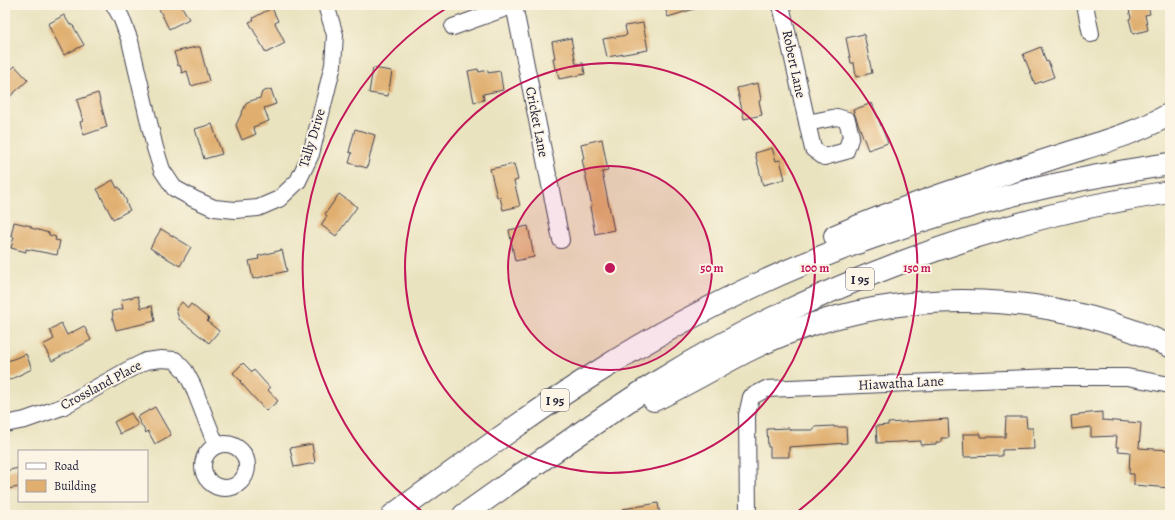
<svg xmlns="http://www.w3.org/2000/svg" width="1175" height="520" font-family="Alegreya,serif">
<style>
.building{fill:#e0af6f}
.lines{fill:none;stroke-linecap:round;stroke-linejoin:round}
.street-casing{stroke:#403f4f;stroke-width:18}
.highway-casing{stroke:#403f4f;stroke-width:24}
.street{stroke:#fff;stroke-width:16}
.highway{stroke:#fff;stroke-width:22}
.ring{fill:none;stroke:#c2185b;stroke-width:2}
.labels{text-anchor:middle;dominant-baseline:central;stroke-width:4;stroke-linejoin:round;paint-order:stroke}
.shield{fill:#fcf5e5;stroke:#63616e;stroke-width:1}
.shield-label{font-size:13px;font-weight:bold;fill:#22223b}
.street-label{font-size:14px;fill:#22223b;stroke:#fcf5e5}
.centre{fill:#c2185b;stroke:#fcf5e5;stroke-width:2}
.ring-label{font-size:12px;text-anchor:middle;font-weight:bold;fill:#c2185b;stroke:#fcf5e5;stroke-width:4;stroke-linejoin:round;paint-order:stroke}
</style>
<rect width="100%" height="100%" fill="#fcf5e5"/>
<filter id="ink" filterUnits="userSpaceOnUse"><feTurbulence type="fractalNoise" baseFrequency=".025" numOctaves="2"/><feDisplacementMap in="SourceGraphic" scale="8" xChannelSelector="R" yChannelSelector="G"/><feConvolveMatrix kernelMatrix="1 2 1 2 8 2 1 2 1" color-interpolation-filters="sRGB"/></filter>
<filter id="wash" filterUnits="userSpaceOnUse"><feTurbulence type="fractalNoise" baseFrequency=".012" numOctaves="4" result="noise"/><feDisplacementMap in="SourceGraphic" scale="16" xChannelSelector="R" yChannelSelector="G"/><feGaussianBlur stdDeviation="0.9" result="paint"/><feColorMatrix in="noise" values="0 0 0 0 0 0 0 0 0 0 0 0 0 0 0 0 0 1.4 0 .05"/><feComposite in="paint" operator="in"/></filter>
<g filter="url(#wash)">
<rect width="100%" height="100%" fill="#eae3c0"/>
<g id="blocks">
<!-- building -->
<g class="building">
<polygon points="157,5 181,5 189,19 169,29"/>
<polygon points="664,5 697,5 697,8 668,17"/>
<polygon points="1128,5 1148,5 1150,14 1145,15 1148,30 1133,34 1129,19 1131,18"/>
<polygon points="272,8 278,21 275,23 285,43 266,53 249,22 254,20 253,18"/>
<polygon points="64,15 70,25 72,24 84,45 64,55 48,24"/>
<polygon points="643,23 648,50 607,57 603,39 627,35 625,26"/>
<polygon points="864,34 872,73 856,77 854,63 851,63 846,38"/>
<polygon points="571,38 576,64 583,63 585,74 559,79 557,68 555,69 553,58 555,58 552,42"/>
<polygon points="196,47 200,47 209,81 191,86 187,71 182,73 180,65 178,66 174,52"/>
<polygon points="1041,47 1046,62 1048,61 1054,77 1035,84 1023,54"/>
<polygon points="15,66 28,80 5,101 5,75"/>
<polygon points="373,68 392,71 388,96 369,93"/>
<polygon points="478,69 479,72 488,70 488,73 500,71 503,90 483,94 484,100 474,102 468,71"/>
<polygon points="758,83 761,100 759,101 762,115 744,119 737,88"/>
<polygon points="271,89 276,104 264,108 269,121 253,127 256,134 242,140 236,125 247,102 260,98 262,92"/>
<polygon points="98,93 107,127 84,135 80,122 83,121 77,100"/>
<polygon points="872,103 888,143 868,150 853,110"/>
<polygon points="212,124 222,154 204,159 195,129"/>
<polygon points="355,129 375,135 367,168 349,163 352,153 349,152"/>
<polygon points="602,139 608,171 602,172 614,230 595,234 590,207 592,206 582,159 584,159 581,144"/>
<polygon points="772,148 776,161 780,160 785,179 763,185 755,153"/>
<polygon points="514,164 518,180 514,181 520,206 503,210 500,197 497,197 490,169"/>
<polygon points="113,180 117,188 119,187 127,202 126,203 130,210 113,219 97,189"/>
<polygon points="339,194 357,207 336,236 321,225 327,216 325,214"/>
<polygon points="14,222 31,226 31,228 49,233 49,235 56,237 55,240 60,241 57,255 26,249 26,252 11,248 14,237 11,236"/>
<polygon points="528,226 534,257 515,261 509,230"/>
<polygon points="161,229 191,247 180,266 150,248"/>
<polygon points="282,250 287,271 253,279 249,261 259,259 258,256"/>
<polygon points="138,296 141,308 152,306 155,321 116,330 112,317 113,316 112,311 123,309 121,300"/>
<polygon points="182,302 188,308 191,304 209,319 207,321 219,331 209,343 179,319 176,309"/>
<polygon points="61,323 67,335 84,326 91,340 52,361 43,345 54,339 50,330"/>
<polygon points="26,354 32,369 5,382 5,362"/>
<polygon points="243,363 252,372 254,370 270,388 268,390 278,401 266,411 240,382 241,381 233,373"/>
<polygon points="155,407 171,435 155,444 148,431 146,433 137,417"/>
<polygon points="1102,412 1102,420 1141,423 1139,448 1170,450 1170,488 1134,485 1134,474 1129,474 1130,452 1118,451 1119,447 1116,447 1117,436 1091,437 1091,427 1072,429 1071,416 1079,415 1079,414"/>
<polygon points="131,413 138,425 120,434 114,422"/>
<polygon points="1006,417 1026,417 1027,428 1033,428 1034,449 1002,450 1002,456 964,457 963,434 981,434 981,437 1005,437"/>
<polygon points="948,419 949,438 941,438 941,442 936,442 936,444 921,445 921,441 877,443 876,426 888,425 888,423"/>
<polygon points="834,426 834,427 846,427 847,443 789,447 789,457 770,457 770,447 768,447 767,429 789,428 790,430 814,430 814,427"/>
<polygon points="312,444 315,463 294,467 290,448"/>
<polygon points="19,468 19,487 7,489 5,471"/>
<polygon points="658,503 660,515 623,515 623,509"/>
</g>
</g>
</g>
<g filter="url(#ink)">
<use href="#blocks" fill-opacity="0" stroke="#403f4f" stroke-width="1"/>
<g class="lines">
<!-- street casing -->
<g class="street-casing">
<g id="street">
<polyline points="114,5 121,17 130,41 155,148 162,170 174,188 194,199 214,208 235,210 258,208 279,199 298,181 311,154 333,65 335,35 326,5"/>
<polyline points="514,5 561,240"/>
<polyline points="781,5 813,149 824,157 846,151 851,136 847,120 837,117 807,123"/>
<polyline points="1085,5 1091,34"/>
<polyline points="453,27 514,5"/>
<polyline points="5,424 25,420 62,407 126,371 146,361 161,359 175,360 185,371 193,386 216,445"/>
<circle cx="225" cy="466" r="22"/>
<polyline points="748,515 747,415 751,397 766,389 1055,377 1127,377 1170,385"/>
</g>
</g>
<!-- highway casing -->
<g class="highway-casing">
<g id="highway">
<path d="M835 236C906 205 980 182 1053 158 1092 145 1134 135 1170 114"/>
<path d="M654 400C701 378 743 349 793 331 915 286 1052 292 1170 346"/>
<path d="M393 515C460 467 526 417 596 373 768 262 967 193 1170 164"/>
<path d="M464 515C529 469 592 423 659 381 811 287 993 218 1170 192"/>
</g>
</g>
<!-- street -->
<use href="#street" class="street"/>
<!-- highway -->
<use href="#highway" class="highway"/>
</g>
</g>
<!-- distance rings -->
<circle cx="610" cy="268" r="102" fill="#c2185b" fill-opacity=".12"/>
<g class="ring">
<circle cx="610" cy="268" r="102"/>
<circle cx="610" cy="268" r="205"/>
<path d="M427 515A307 307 0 0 1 450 6M770 6A307 307 0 0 1 793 515"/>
</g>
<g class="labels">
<!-- shield labels -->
<g class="shield">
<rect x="846" y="268" width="28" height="22" rx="3"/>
<rect x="541" y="389" width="28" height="22" rx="3"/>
</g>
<g class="shield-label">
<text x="860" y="279">I 95</text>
<text x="555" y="400">I 95</text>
</g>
<!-- street labels -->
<g class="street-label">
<text transform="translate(794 64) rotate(78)">Robert Lane</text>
<text transform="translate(537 122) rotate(79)">Cricket Lane</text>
<text transform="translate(312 138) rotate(-73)">Tally Drive</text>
<text transform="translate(901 383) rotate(-3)">Hiawatha Lane</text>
<text transform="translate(101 385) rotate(-28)">Crossland Place</text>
</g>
</g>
<circle cx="610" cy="268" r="6" class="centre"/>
<g class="ring-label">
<text x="712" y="272">50 m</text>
<text x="815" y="272">100 m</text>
<text x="917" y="272">150 m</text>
</g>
<!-- margin -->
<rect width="1175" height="520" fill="none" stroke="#fcf5e5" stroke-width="20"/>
<!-- legend -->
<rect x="18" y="450" width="130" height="52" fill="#fcf5e5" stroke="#a5a1a1"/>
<rect x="26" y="463" width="20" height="6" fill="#ffffff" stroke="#a5a1a1"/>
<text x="54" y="470" font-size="12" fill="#22223b">Road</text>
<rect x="26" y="480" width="20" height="12" fill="#e0af6f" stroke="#a5a1a1"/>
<text x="54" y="490" font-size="12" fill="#22223b">Building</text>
</svg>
